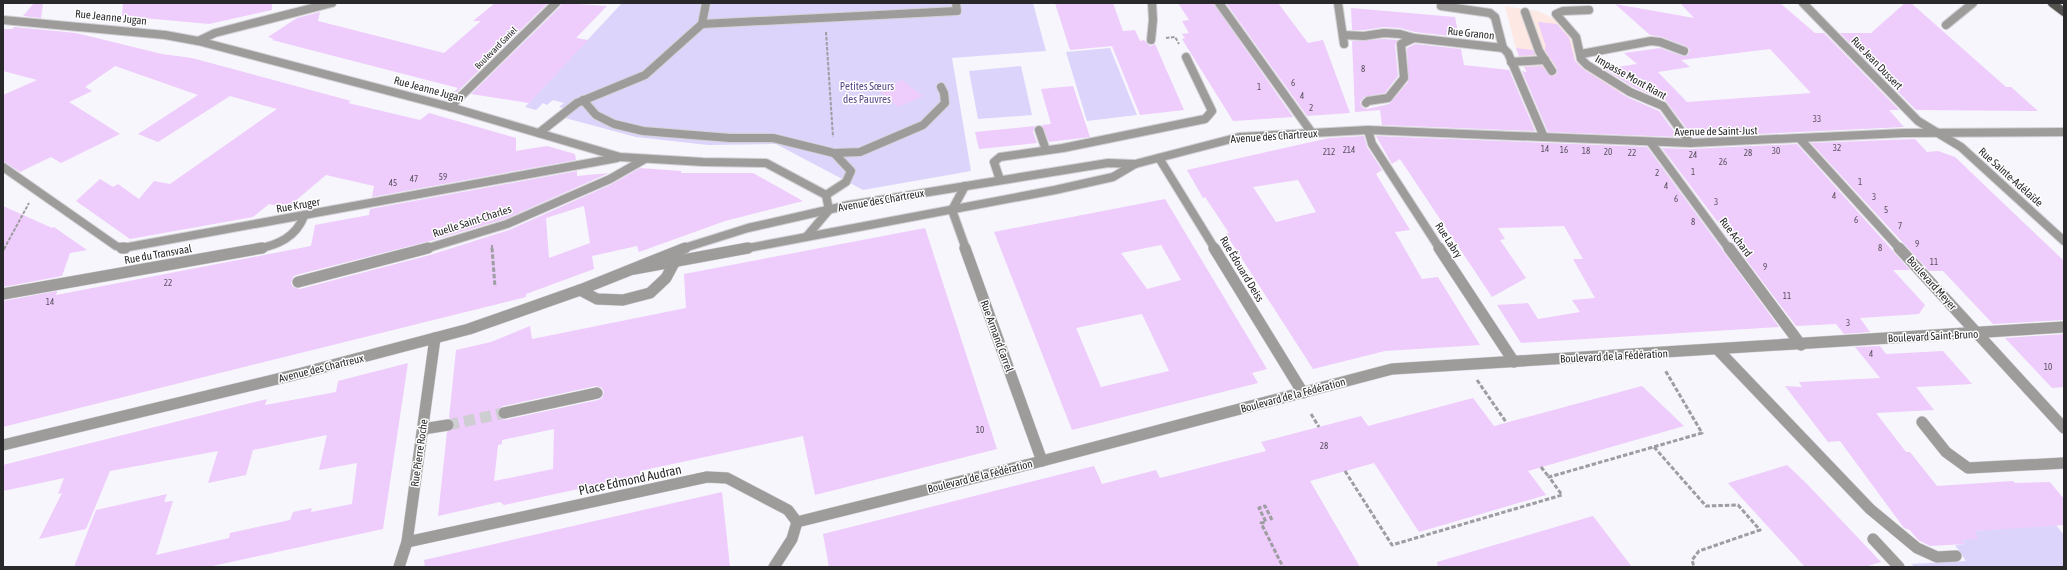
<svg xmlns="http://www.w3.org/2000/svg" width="2067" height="570" font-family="'Asap Condensed',sans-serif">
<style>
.commercial{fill:#fde8e3}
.green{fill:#ddd4fc}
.building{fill:#eeccfb;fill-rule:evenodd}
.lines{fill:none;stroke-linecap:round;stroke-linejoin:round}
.minor-tunnel{stroke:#cecdd2;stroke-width:11;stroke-dasharray:11 5.5;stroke-linecap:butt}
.minor-far1-casing{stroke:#d2d1d6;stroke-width:10}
.minor-casing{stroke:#d2d1d6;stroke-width:12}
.major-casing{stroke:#d2d1d6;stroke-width:10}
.path-far1{stroke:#9e9da2;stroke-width:2;stroke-dasharray:3.5 1.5;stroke-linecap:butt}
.path{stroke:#9e9da2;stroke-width:3;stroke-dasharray:4.5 2;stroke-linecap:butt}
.minor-far1{stroke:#9e9c9a;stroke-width:8}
.minor{stroke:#9e9c9a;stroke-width:11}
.major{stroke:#55534f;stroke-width:8}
.labels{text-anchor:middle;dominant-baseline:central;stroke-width:3;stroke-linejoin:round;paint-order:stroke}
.far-street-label{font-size:9px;fill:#29282b;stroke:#fff}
.number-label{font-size:9px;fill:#5a515f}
.street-label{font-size:11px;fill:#29282b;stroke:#fff}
.park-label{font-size:11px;fill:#5b4888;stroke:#fff}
.near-street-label{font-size:13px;fill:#29282b;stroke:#fff}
</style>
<rect width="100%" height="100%" fill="#f7f6fc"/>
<!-- commercial -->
<polygon class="commercial" points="1505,6 1537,11 1557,20 1572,39 1574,47 1575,59 1577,63 1626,93 1534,89 1516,49"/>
<!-- green -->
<g class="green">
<polygon points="622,3 1033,3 1046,51 952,58 971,171 863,190 776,144 708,145 636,137 565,118 573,110 559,107 564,103 553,100 547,105 543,103 536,110 525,107"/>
<polygon points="1110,48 1137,115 1087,121 1066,52"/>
<polygon points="1021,66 1032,115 978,119 969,71"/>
<polygon points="2056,525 2064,535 2064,567 1915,567 1911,564 1966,561 1955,545 1965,544 1962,540 1978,538 1971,531"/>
</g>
<!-- building -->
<g class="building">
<polygon points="34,3 43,3 41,18 23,16"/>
<polygon points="123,3 272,3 272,10 209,24 122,16"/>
<polygon points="495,3 548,3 457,92 454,92 458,88 272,40 274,39 268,37 297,18 320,12 318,21 444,53 481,21 473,21"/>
<polygon points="562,3 607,6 576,38 588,40 529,103 471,94 560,7"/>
<polygon points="1055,3 1113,3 1123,31 1135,30 1140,41 1144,40 1150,46 1155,44 1184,110 1140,115 1112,46 1070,50"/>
<polygon points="1178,3 1213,3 1293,117 1233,121 1182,39 1185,38 1182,34 1189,33 1182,21 1189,20"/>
<polygon points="1226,3 1278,3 1308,43 1323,40 1350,113 1307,116"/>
<path d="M1680 3H1780L1815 33H1824L1899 110H1889L1904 127 1693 137 1666 101 1633 87 1604 69 1637 64 1624 53 1660 48 1682 56 1688 55 1690 50 1686 46 1662 37 1650 35 1615 4 1694 18ZM1770 49 1811 93 1687 102 1658 72 1690 67 1681 60Z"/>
<polygon points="1905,3 1911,3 2006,87 2011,87 2038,111 1916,110 1840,33 1871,33"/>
<polygon points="1351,8 1455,17 1459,37 1415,32 1400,28 1384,27 1364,30 1352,30"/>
<polygon points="1538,22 1557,24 1569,38 1575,61 1583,69 1627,97 1659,111 1678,137 1548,132 1522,71 1527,72 1524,67 1542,66 1550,76 1555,76 1557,73 1557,68 1545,50 1545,47 1546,47"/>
<polygon points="14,27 76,33 162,54 192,58 351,101 348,103 420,120 429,113 516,138 516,151 547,146 575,154 576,160 372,197 374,186 326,175 287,208 269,204 253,217 130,239 76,201 100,179 113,187 118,184 139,199 154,181 170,184 277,109 230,96 158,142 138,134 198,95 115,66 85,87 92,91 69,102 120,134 61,163 51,157 20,172 3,161 3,95 37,80 3,71 3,29 13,29"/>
<polygon points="1384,39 1398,40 1395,45 1398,76 1385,93 1364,97 1360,102 1362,107 1367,109 1389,104 1408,82 1407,48 1415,44 1461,49 1464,65 1509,70 1535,131 1382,125 1380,110 1355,112 1352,41"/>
<polygon points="1516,48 1533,50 1535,55 1519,56"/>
<polygon points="902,80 923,96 898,107 878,90"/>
<polygon points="1073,86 1090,137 1049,142 1042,125 1051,124 1041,89"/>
<polygon points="1035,126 1033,132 1037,143 979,149 975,132"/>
<path d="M1364 136 1367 147 1382 170 1376 174 1410 230 1395 232 1422 279 1438 277 1480 345 1385 351 1313 369 1226 234 1229 233 1205 197 1203 198 1187 170 1329 138ZM1298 180 1316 212 1276 222 1253 187Z"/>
<polygon points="1376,136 1647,147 1779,327 1521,343 1497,305 1528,303 1538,319 1580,312 1572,300 1595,298 1573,259 1583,259 1564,226 1498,228 1505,239 1500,240 1526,278 1492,297 1400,159 1392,164"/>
<polygon points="1915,139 1927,152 1938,151 1955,157 2064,261 2064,320 1993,324 1943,271 1929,271 1811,143"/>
<polygon points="1797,144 1910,270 1893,270 1925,305 1919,314 1860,318 1870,332 1844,334 1836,324 1796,326 1662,148 1690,149"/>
<polygon points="640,168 681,171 681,173 753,173 803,201 725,221 639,252 637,246 592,256 584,206 546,218 549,258 590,243 594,269 526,294 526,297 3,427 3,301 57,291 56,295 311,246 315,225 369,215 370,209 577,171 577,176 609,173 505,219 430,241 296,275 293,277 291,283 293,287 300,289 430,255 509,230 612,184"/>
<path d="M1165 199 1267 369 1252 373 1258 383 1072 430 994 232ZM1161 245 1181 280 1147 289 1121 253ZM1142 314 1169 371 1101 387 1076 328Z"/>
<polygon points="3,206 52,228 54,227 87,250 70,253 62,276 3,287"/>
<path d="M925 228 997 449 815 495 803 436 640 471V476L569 491 504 505 500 502 438 516 447 432 455 427 454 421 449 418 456 350 491 342 530 326 532 339 686 308 684 274ZM596 386 602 388 604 392 602 398 598 400 505 420 502 419 497 415 498 410 503 406ZM554 429 553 469 494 481 498 445 502 444V440Z"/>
<polygon points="2064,334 2064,387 2052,388 2005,338"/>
<polygon points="1880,346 1886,354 1943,351 1972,384 1916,387 1934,410 1876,413 1906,452 1910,452 1937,486 2013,481 2015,483 2050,482 2064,499 2064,525 1975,531 1978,539 1962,540 1965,544 1930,546 1918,540 1910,530 1904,528 1840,441 1828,442 1785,386 1802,387 1799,382 1880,378 1855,347"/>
<polygon points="408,363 383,529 208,567 74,567 96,510 167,494 164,502 173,501 156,555 229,538 230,533 290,520 293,512 312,508 311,512 352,504 357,463 319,470 327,435 253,450 246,475 208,483 218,451 110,471 86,529 39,539 62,493 58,494 64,478 3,491 3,465 267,399 265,405 336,392 338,381"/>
<polygon points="1642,386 1684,426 1528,471 1546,495 1419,532 1374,463 1310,481 1360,567 829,567 823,534 1094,466 1102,484 1156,470 1160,478 1266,451 1261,442 1361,416 1368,426 1473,398 1494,426"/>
<polygon points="1787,465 1806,483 1881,562 1865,567 1805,567 1728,483"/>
<polygon points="722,492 730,567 425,567 424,560"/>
<polygon points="1593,516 1632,567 1438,567 1437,562"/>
</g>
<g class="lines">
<!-- minor-tunnel -->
<polyline class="minor-tunnel" points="448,425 504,413"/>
<!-- minor-far1 casing -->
<g class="minor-far1-casing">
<g id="minor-far1">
<polyline points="1219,3 1312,133"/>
<polyline points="1338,3 1344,44"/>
<polyline points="1803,3 1918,121 1961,147 2064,241"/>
<polyline points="1441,6 1490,13 1495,17 1503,48"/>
<polyline points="1589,10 1563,11 1556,14 1576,37 1581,59 1587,65 1630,92 1663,106 1690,143"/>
<polyline points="1525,12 1539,51 1552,71"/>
<polyline points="3,20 165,35 198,41 450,107 620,157 703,162 766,163 826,195 829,210 807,236"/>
<polyline points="702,24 706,3"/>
<polyline points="1946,25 1973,3"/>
<polyline points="1343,35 1364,36 1384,33 1400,34 1414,38 1503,48 1508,53 1544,137"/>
<polyline points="1151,40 1153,20 1152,3"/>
<polyline points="198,41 215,33 332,3"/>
<polyline points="1581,54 1651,41 1660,42 1684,51"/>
<polyline points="1511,62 1545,60"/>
<polyline points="583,100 596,115 614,124 643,131 730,138 773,138 834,153 851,171 846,182 826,195"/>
<polyline points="1366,103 1368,101 1388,98 1404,78 1401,44 1414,38"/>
<polyline points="450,107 556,3"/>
<polyline points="1039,130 1046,150"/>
<polyline points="1368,130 1372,144 1440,249"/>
<polyline points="539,133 577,103 645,75 702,24 957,11 956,3"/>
<polyline points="1800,139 1900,249"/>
<polyline points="1651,143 1729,249"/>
<polyline points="834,153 860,152 923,125 945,103 944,93 941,87"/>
<polyline points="1159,158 1215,249"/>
<polyline points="3,167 116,246 123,248 617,158"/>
<polyline points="1000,180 994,162 1000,157 1063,148 1205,119 1212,111 1186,57"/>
<polyline points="965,186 952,210 966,249"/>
<path d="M257 249C278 245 296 237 304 216"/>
<polyline points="425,249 507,224 610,179 645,159"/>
<polyline points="681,249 748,228 849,205 1108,163 1135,164"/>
<polyline points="743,249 1055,190 1113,177 1135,164 1239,137 1368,130 1690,143 1904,133 2064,132"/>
</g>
</g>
<!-- minor casing -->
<g class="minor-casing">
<g id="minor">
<polyline points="122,248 125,248"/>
<polyline points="965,248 1042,461"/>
<polyline points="1214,248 1303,393"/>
<polyline points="1439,248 1514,362"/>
<polyline points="1729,248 1801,345"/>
<polyline points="1899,248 2064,428"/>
<polyline points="634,269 748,248"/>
<polyline points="298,282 428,248"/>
<polyline points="580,290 597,299 623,300 650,293 666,278 674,263"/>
<polyline points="3,294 262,248"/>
<polyline points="1719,351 1870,509 1917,548 1937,557 1956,556"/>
<polyline points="504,413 597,393"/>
<polyline points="1922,422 1946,452 1968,468 2064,463"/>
<polyline points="423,429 448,425"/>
<polyline points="3,445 302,373 469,329 580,290 685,248"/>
<polyline points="797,522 1042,461 1392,369 2064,327"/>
<polyline points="1873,539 1899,567"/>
<polyline points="407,542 707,477 727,478 788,510 797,522 792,539 774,567"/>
<polyline points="399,567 407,542 435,338"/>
</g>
</g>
<!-- major casing -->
<g class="major-casing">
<polyline id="major" points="2052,3 2064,12"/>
</g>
<!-- path-far1 -->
<g class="path-far1">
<polyline points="826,32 833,137"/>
<polyline points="1166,38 1175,37 1179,44"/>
<polyline points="492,245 492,249"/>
<polyline points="4,249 29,203"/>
</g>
<!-- path -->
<g class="path">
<polyline points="492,248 495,287"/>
<polyline points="3,250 4,248"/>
<polyline points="1477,380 1506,422"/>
<polyline points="1311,414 1319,427"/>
<polyline points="1654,447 1706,506 1738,505 1760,530 1699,551 1692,560 1694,567"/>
<polyline points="1541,467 1549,477"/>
<polyline points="1345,471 1392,545 1562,495 1549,477 1702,433 1665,370"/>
<polyline points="1272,520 1265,506 1259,508 1266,522 1261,523 1283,567"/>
</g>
<!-- minor-far1 -->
<use href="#minor-far1" class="minor-far1"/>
<!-- minor -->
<use href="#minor" class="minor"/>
<!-- major -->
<use href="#major" class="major"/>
</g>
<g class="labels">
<!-- far-street labels -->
<g class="far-street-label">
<text transform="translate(496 48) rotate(-45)">Boulevard Gariel</text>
</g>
<!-- number labels -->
<g class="number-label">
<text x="1363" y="69">8</text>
<text x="1293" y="83">6</text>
<text x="1259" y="87">1</text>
<text x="1302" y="96">4</text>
<text x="1311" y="108">2</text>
<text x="1817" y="119">33</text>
<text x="1837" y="148">32</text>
<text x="1545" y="149">14</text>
<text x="1349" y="150">214</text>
<text x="1564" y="150">16</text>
<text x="1586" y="151">18</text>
<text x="1776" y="151">30</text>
<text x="1329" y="152">212</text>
<text x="1608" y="152">20</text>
<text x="1632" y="153">22</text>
<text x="1748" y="153">28</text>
<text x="1693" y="155">24</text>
<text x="1723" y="162">26</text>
<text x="1693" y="172">1</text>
<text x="1657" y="173">2</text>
<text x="443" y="177">59</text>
<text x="414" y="179">47</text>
<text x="1860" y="182">1</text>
<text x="393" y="183">45</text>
<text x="1666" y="186">4</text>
<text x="1834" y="196">4</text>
<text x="1874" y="197">3</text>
<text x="1676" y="199">6</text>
<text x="1716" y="202">3</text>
<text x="1886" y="210">5</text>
<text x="1856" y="220">6</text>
<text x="1693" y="222">8</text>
<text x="1900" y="226">7</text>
<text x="1917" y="244">9</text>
<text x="1880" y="248">8</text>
<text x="1934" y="262">11</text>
<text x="1765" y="267">9</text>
<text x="168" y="283">22</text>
<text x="1787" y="296">11</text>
<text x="50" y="302">14</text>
<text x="1848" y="323">3</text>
<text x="1871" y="354">4</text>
<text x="2048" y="367">10</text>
<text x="980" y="430">10</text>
<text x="1324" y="446">28</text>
</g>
<!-- street labels -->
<g class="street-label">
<text transform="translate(111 17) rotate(6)">Rue Jeanne Jugan</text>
<text transform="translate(1471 33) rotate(6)">Rue Granon</text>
<text transform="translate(1877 63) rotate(46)">Rue Jean Dussert</text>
<text transform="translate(1631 77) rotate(29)">Impasse Mont Riant</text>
<text transform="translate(429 89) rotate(15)">Rue Jeanne Jugan</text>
<text transform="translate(1716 131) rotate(-1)">Avenue de Saint-Just</text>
<text transform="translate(1274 136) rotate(-4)">Avenue des Chartreux</text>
<text transform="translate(2011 177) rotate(42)">Rue Sainte-Adélaïde</text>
<text transform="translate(881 200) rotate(-10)">Avenue des Chartreux</text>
<text transform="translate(298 205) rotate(-10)">Rue Kruger</text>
<text transform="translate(472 221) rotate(-18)">Ruelle Saint-Charles</text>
<text transform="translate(1736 237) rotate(53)">Rue Achard</text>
<text transform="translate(1449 240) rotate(57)">Rue Labry</text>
<text transform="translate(158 254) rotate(-10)">Rue du Transvaal</text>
<text transform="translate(1242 269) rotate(59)">Rue Édouard Deiss</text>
<text transform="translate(1932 283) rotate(48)">Boulevard Meyer</text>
<text transform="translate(997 336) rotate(70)">Rue Armand Carrel</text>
<text transform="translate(1933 336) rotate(-3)">Boulevard Saint-Bruno</text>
<text transform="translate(1614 356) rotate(-3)">Boulevard de la Fédération</text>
<text transform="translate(321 368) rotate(-14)">Avenue des Chartreux</text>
<text transform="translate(1293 395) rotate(-15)">Boulevard de la Fédération</text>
<text transform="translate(419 453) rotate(-82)">Rue Pierre Roche</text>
<text transform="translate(980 476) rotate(-14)">Boulevard de la Fédération</text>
</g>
<!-- park labels -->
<g class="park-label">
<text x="867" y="86">Petites Sœurs<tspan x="867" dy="13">des Pauvres</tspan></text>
</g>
<!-- near-street labels -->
<g class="near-street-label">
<text transform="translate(630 480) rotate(-12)">Place Edmond Audran</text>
</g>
</g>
<!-- border -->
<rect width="2067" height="570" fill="none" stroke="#29282b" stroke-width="8"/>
</svg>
